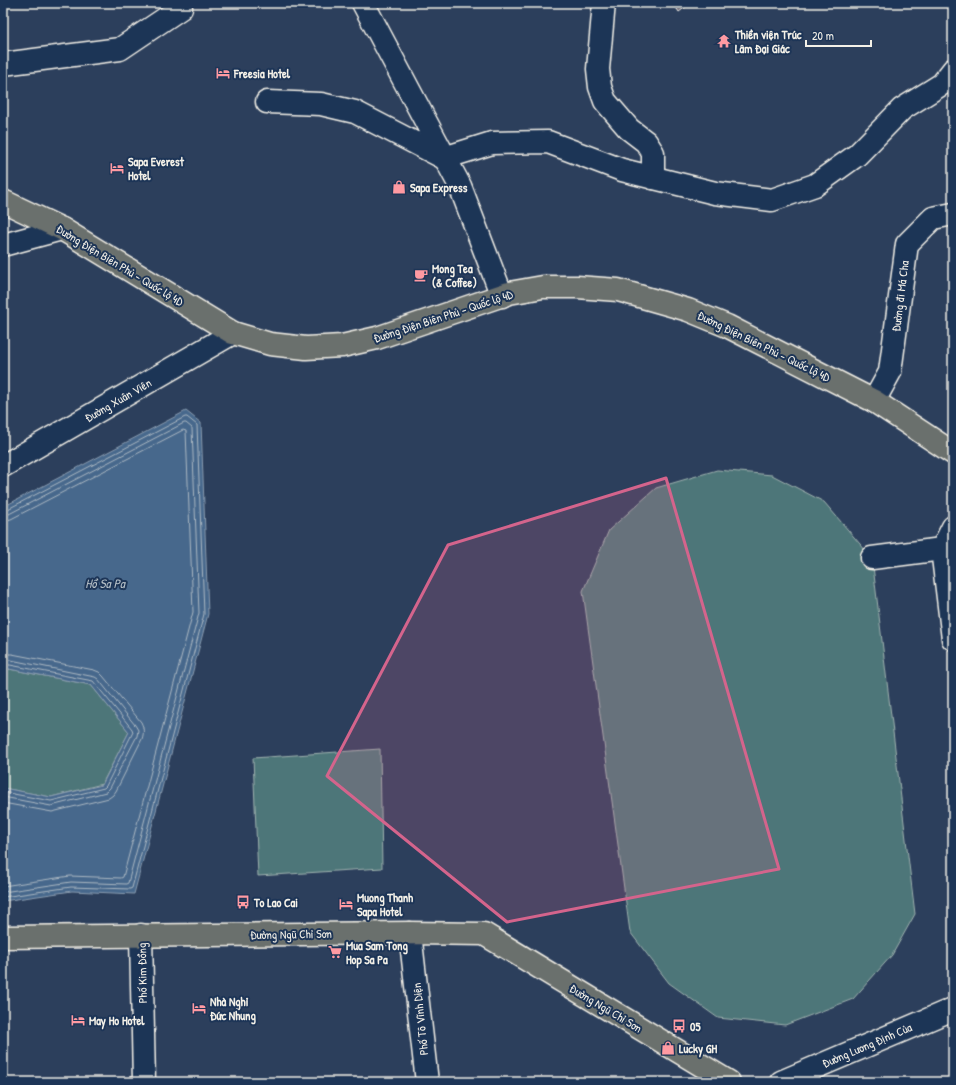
<svg xmlns="http://www.w3.org/2000/svg" width="956" height="1085" font-family="'Patrick Hand',sans-serif">
<style>
.green{fill:#4e7679;stroke:#a1b4b0}
.water{fill:#46678c;stroke:#8c9eb1}
.lines{fill:none;stroke-linecap:round;stroke-linejoin:round}
.shore{stroke:#aebac3;stroke-width:1}
.building{fill:#676572;stroke:#f4f1e8}
.minor-casing{stroke:#f4f1e8;stroke-width:25}
.major-casing{stroke:#f4f1e8;stroke-width:25}
.minor{stroke:#1d3557;stroke-width:22}
.major{stroke:#6b706d;stroke-width:22}
.marked{fill:#d4648c;fill-opacity:0.2;stroke:#d4648c;stroke-width:3;stroke-linejoin:round}
.labels{text-anchor:middle;dominant-baseline:central;stroke-width:4;stroke-linejoin:round;paint-order:stroke}
.poi-label{font-size:12px;font-weight:bold;fill:#f4f1e8;stroke:#1d3557;text-anchor:start}
.street-label{font-size:12px;fill:#f4f1e8;stroke:#1d3557}
.water-label{font-size:13px;font-style:italic;fill:#b7c1c8;stroke:#1d3557}
</style>
<rect width="100%" height="100%" fill="#2c3f5c"/>
<filter id="ink" filterUnits="userSpaceOnUse"><feTurbulence type="fractalNoise" baseFrequency=".025" numOctaves="2"/><feDisplacementMap in="SourceGraphic" scale="8" xChannelSelector="R" yChannelSelector="G"/><feConvolveMatrix kernelMatrix="1 2 1 2 8 2 1 2 1" color-interpolation-filters="sRGB"/></filter>
<g filter="url(#ink)">
<!-- green -->
<g class="green">
<polygon points="717,470 772,475 824,502 872,558 915,914 892,955 853,999 785,1025 718,1018 669,983 630,932 583,591 609,530 656,488"/>
<polygon points="3,669 9,669 91,685 129,732 102,784 51,797 3,788"/>
<polygon points="380,749 382,868 258,876 253,758"/>
</g>
<!-- water -->
<polygon class="water" points="186,411 201,423 208,614 134,894 72,891 3,901 3,788 51,797 102,785 129,732 91,685 9,669 3,669 3,507"/>
<g class="lines">
<!-- shore -->
<g class="shore">
<polyline points="3,510 6,510 185,417 187,417 197,425 204,614 132,888 130,889 71,887 3,897"/>
<polyline points="3,515 9,514 184,423 186,423 192,428 199,613 128,883 126,884 71,882 3,892"/>
<polyline points="3,521 11,519 183,430 186,431 193,612 123,877 121,878 70,876 3,886"/>
<path d="M3 654H12L94 670 99 672 103 676 141 722C144 728 144 733 142 739L116 791 113 795 109 798 52 812 3 803"/>
<polyline points="3,660 11,660 95,677 98,679 135,725 138,730 137,736 110,788 106,792 51,806 3,797"/>
<polyline points="3,665 10,665 93,681 132,729 133,732 106,786 104,788 51,801 3,792"/>
</g>
</g>
<!-- building -->
<polygon class="building" points="673,3 691,3 679,12"/>
<g class="lines">
<!-- minor casing -->
<g class="minor-casing">
<g id="minor">
<polyline points="363,3 460,186 502,296"/>
<polyline points="604,3 598,69 600,87 605,101 629,129 646,142 653,153 653,178"/>
<polyline points="3,64 120,49 181,8"/>
<polyline points="267,102 321,104 355,112 444,158 492,143 548,142 622,170 715,193 772,200 815,185 857,155 902,109 942,84 953,70"/>
<polyline points="3,245 62,229"/>
<polyline points="874,401 890,372 907,244 933,218 953,214"/>
<polyline points="3,466 233,333"/>
<polyline points="953,527 942,549 953,639"/>
<polyline points="872,558 942,549"/>
<polyline points="410,933 427,1082"/>
<polyline points="141,935 144,1082"/>
<polyline points="781,1082 953,1009"/>
</g>
</g>
<!-- major casing -->
<g class="major-casing">
<g id="major">
<polyline points="3,201 62,229 233,333 270,344 306,348 342,346 377,338 509,293 543,287 577,287 618,290 688,310 727,326 874,401 953,453"/>
<polyline points="3,937 410,933 484,934 729,1082"/>
</g>
</g>
<!-- minor -->
<use href="#minor" class="minor"/>
<!-- major -->
<use href="#major" class="major"/>
</g>
</g>
<!-- marked area -->
<path class="marked" d="M666 478 779 869 507 922 327 776 448 545Z"/>
<!-- icons -->
<defs>
<g id="temple-bare" transform="scale(1.08)"><path d="M0-6L5-2H3V0L6.5 2.5H4V6H1.5V3h-3V6H-4V2.5H-6.5L-3 0V-2H-5Z" fill="#ff9aa2" stroke="#1d3557" stroke-width="2.5" paint-order="stroke"/></g>
<g id="hotel-bare" transform="scale(1.08)"><path d="M-6-4.5h1.5V1H6V5H4.5V3h-9V5H-6ZM-4 0a1.8 1.8 0 1 1 3.6 0ZM.5 0V-2.5h3Q6-2.5 6 0Z" fill="#ff9aa2" stroke="#1d3557" stroke-width="2.5" paint-order="stroke"/></g>
<g id="shop-bare" transform="scale(1.08)"><path d="M-5-2.5h2.3a2.7 3.5 0 0 1 5.4 0H5L5.5 6h-11ZM-1.5-2.5h3a1.5 2.3 0 0 0-3 0Z" fill="#ff9aa2" stroke="#1d3557" stroke-width="2.5" paint-order="stroke"/></g>
<g id="cafe-bare" transform="scale(1.08)"><path d="M-5.5-4.5H6V0H3Q3 3.5 0 3.5H-2.5Q-5.5 3.5-5.5 0ZM3-3.2v2h1.7v-2ZM-6 4.5H4V6H-6Z" fill="#ff9aa2" stroke="#1d3557" stroke-width="2.5" paint-order="stroke"/></g>
<g id="bus-bare" transform="scale(1.08)"><path d="M-5-6H5V4H4V6H2V4H-2V6H-4V4H-5ZM-3.5-4V0h7V-4ZM-3.5 1.2v1.5H-2V1.2ZM2 1.2v1.5H3.5V1.2Z" fill="#ff9aa2" stroke="#1d3557" stroke-width="2.5" paint-order="stroke"/></g>
<g id="supermarket-bare" transform="scale(1.08)"><path d="M-6-5.5h2.5l.6 2H6L4.5 2H-2.5L-4.4-4H-6ZM-1.5 3.2a1.3 1.3 0 1 0 .1 0ZM3 3.2a1.3 1.3 0 1 0 .1 0Z" fill="#ff9aa2" stroke="#1d3557" stroke-width="2.5" paint-order="stroke"/></g>
</defs>
<g fill-rule="evenodd">
<use href="#temple-bare" x="724" y="41"/>
<use href="#hotel-bare" x="223" y="73"/>
<use href="#hotel-bare" x="117" y="168"/>
<use href="#shop-bare" x="399" y="187"/>
<use href="#cafe-bare" x="421" y="275"/>
<use href="#bus-bare" x="243" y="902"/>
<use href="#hotel-bare" x="346" y="904"/>
<use href="#supermarket-bare" x="335" y="952"/>
<use href="#hotel-bare" x="199" y="1008"/>
<use href="#hotel-bare" x="78" y="1020"/>
<use href="#bus-bare" x="679" y="1026"/>
<use href="#shop-bare" x="668" y="1048"/>
</g>
<g class="labels">
<!-- poi labels -->
<g class="poi-label">
<text x="735" y="34">Thiền viện Trúc<tspan x="735" dy="14">Lâm Đại Giác</tspan></text>
<text x="234" y="73">Freesia Hotel</text>
<text x="128" y="161">Sapa Everest<tspan x="128" dy="14">Hotel</tspan></text>
<text x="410" y="187">Sapa Express</text>
<text x="432" y="268">Mong Tea<tspan x="432" dy="14">(&amp; Coffee)</tspan></text>
<text x="357" y="897">Muong Thanh<tspan x="357" dy="14">Sapa Hotel</tspan></text>
<text x="254" y="902">To Lao Cai</text>
<text x="346" y="945">Mua Sam Tong<tspan x="346" dy="14">Hop Sa Pa</tspan></text>
<text x="210" y="1001">Nhà Nghỉ<tspan x="210" dy="14">Đức Nhung</tspan></text>
<text x="89" y="1020">May Ho Hotel</text>
<text x="690" y="1026">05</text>
<text x="679" y="1048">Lucky GH</text>
</g>
<!-- street labels -->
<g class="street-label">
<text transform="translate(120 265) rotate(31)">Đường Điện Biên Phủ - Quốc lộ 4D</text>
<text transform="translate(900 296) rotate(-83)">Đường đi Má Cha</text>
<text transform="translate(443 316) rotate(-18)">Đường Điện Biên Phủ - Quốc lộ 4D</text>
<text transform="translate(764 346) rotate(26)">Đường Điện Biên Phủ - Quốc lộ 4D</text>
<text transform="translate(118 400) rotate(-30)">Đường Xuân Viên</text>
<text transform="translate(291 934) rotate(-1)">Đường Ngũ Chỉ Sơn</text>
<text transform="translate(142 973) rotate(-91)">Phố Kim Đồng</text>
<text transform="translate(606 1008) rotate(31)">Đường Ngũ Chỉ Sơn</text>
<text transform="translate(420 1019) rotate(-96)">Phố Tô Vĩnh Diện</text>
<text transform="translate(867 1045) rotate(-23)">Đường Lương Định Của</text>
</g>
<!-- water labels -->
<g class="water-label">
<text x="105" y="583">Hồ Sa Pa</text>
</g>
</g>
<!-- margin -->
<rect width="956" height="1085" fill="none" stroke="#1d3557" stroke-width="16"/>
<rect x="8" y="8" width="940" height="1069" fill="none" stroke="#f4f1e8" stroke-width="1.5" filter="url(#ink)"/>
<!-- scale -->
<path d="M806 40v6h65v-6" fill="none" stroke="#f4f1e8" stroke-width="2"/>
<text x="812" y="40" font-size="12" fill="#f4f1e8" stroke="#1d3557" stroke-width="3" paint-order="stroke">20 m</text>
</svg>
